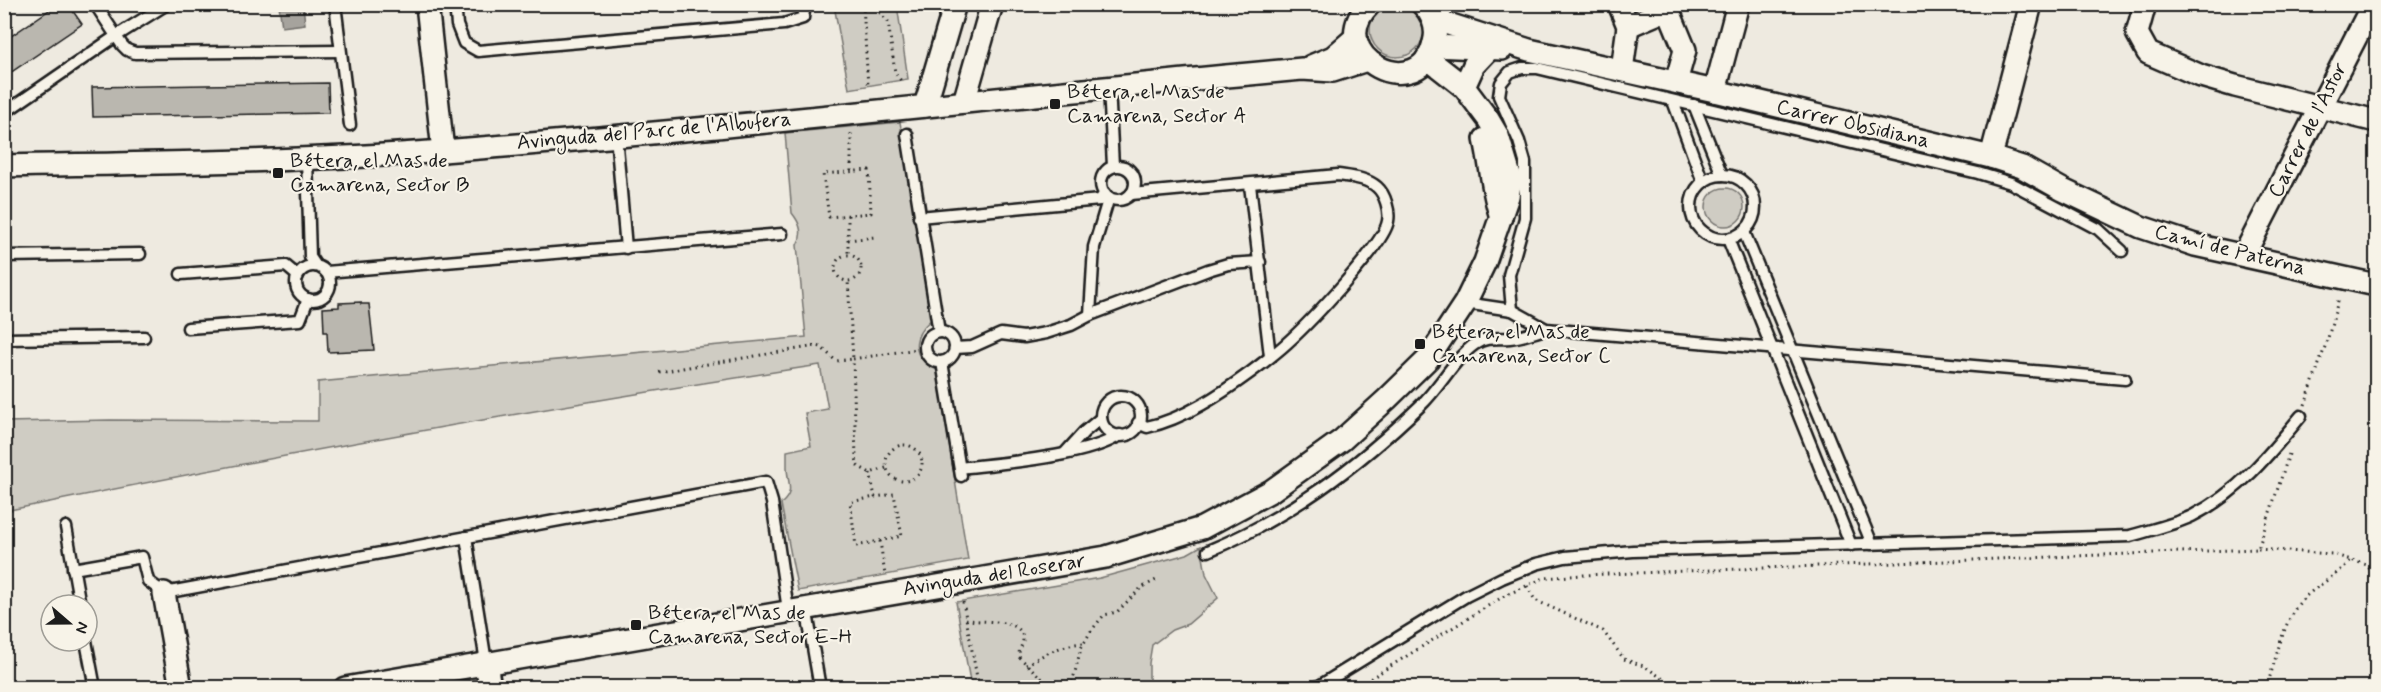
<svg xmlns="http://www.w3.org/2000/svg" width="2381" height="692" font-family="Mynerve,sans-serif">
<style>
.green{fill:#cfccc3;stroke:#767470;stroke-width:1.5}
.water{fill:#a6a39d;stroke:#6f6d69;stroke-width:1.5}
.building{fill:#bab7af;stroke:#1c1c1c;stroke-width:1.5}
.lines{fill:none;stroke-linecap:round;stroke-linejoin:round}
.service-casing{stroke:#1c1c1c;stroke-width:15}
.minor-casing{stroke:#1c1c1c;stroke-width:26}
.path{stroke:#1c1c1c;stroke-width:3;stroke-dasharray:1.5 4.5;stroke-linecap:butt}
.service{stroke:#f7f3e8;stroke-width:10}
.minor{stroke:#f7f3e8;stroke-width:21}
.poi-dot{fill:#1c1c1c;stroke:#f7f3e8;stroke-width:2}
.labels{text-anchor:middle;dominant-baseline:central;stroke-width:4.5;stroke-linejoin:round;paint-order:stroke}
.poi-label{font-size:21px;fill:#1c1c1c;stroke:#f7f3e8;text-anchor:start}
.street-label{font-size:21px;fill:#1c1c1c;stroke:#f7f3e8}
</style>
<rect width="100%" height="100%" fill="#eeeae0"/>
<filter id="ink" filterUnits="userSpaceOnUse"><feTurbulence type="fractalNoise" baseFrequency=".0167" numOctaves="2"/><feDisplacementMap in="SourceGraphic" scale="12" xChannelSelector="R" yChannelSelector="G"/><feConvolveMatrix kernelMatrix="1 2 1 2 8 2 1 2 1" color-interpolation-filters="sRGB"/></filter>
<g filter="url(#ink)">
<!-- green -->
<g class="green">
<circle cx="1397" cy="30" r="27"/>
<polygon points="834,5 897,5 908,79 849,89"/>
<path d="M900 122 932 319C910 337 911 358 937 370L968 560 798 591 781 504C796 491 787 483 787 467 787 462 787 457 787 451L811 446 805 413 828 409 820 365C546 406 275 456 5 511L4 422 110 420 318 421V382L806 337 797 245C804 233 800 223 792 213L785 133Z"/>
<circle cx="1725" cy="207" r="19"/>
<polygon points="1201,546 1206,574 1218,598 1188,624 1172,630 1152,645 1149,663 1149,682 1140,687 971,687 956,602 1100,578 1187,554"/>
</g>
<!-- water -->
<polygon class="water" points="279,5 303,5 305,24 282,27"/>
<!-- building -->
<g class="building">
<polygon points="58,4 68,4 82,24 4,77 4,41"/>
<polygon points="328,83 329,113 93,117 92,87"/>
<polygon points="361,302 361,304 369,304 374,350 328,352 327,332 324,332 323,308 339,307 339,303"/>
</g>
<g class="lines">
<!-- service casing -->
<g class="service-casing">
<g id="service">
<polyline points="95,4 122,45 127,50 135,53 340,51"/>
<polyline points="335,4 350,125"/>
<polyline points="455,4 457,25 464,43 478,51 784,24 803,18 805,4"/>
<polyline points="1109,86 1113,166"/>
<polyline points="1673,101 1703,182"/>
<polyline points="1694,105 1722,175"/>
<polyline points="4,113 116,36 167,4"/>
<polyline points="907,134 939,332"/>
<polyline points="616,135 626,248"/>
<polyline points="307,159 310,257 316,266"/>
<circle cx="1118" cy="183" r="17"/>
<circle cx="1723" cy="207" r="32"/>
<polyline points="1250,185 1270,356"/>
<path d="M1131 194 1338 175C1351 177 1367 178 1377 187 1385 194 1390 211 1388 221 1385 244 1307 325 1287 343 1276 353 1263 363 1251 372 1221 394 1184 419 1147 427L1138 423"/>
<polyline points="919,217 1100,200 1105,193"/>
<polyline points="1744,232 1872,544"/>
<polyline points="1728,239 1851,545"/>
<polyline points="4,256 140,254"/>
<circle cx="313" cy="283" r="17"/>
<polyline points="326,272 782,234"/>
<polyline points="181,274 286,266 298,276"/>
<polyline points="1465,303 1512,310 1546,329 2125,379"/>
<polyline points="1512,310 1509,275 1525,218 1525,162 1519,141 1499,96 1501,83 1510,72 1522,68 1537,68 1978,173 2011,183 2098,229 2122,251"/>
<polyline points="1090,315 1094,247 1109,197"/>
<polyline points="188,328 300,320 308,299"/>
<circle cx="940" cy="347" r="15"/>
<polyline points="4,339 144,337"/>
<polyline points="955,348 972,347 1001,334 1024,337 1046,333 1071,325 1090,315 1208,270 1228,264 1260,262"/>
<polyline points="942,362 961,476"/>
<circle cx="1121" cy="416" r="20"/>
<polyline points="1065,453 1084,432 1101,418"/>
<path d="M960 468C1002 463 1086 457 1120 435"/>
<polyline points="66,527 80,605"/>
<polyline points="466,537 486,662"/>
<path d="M1208 551C1290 517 1357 467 1421 405 1440 387 1454 359 1475 344 1487 336 1497 339 1510 338 1522 337 1534 332 1546 329"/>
<polyline points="73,569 142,557 148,581 164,593 766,482 772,502 788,610"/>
<polyline points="806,607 820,688"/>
<polyline points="86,641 95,688"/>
<path d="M1316 688 1466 596 1502 578 1536 564 1565 557 1633 551 2130 536C2150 530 2173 525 2192 516 2238 493 2269 455 2301 416"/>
</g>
</g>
<!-- minor casing -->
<g class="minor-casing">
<g id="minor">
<polyline points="427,4 443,151"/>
<path d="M1370 4C1318 55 1423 110 1435 38 1437 26 1431 12 1422 4"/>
<polyline points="1619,4 1628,26 1622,70"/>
<polyline points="1666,4 1685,50 1676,82"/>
<polyline points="2145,4 2137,33 2148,53 2201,76 2235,86 2376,121"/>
<polyline points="1433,19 1529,50 1715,91 1991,157 2022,167 2063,190 2141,227 2195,245 2376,285"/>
<polyline points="1628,26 1668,9"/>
<polyline points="1433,46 1502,49"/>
<polyline points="1311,66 1333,57 1356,37"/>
<polyline points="1464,87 1474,65 1490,48"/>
<polyline points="1715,91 1738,4"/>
<polyline points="964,102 992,4"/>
<polyline points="925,106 955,4"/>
<path d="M1485 139C1491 165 1492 192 1501 217"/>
<polyline points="1991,157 2031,4"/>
<path d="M4 166C151 163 297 162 443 151 730 129 1016 95 1302 69L1333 71 1367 60"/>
<polyline points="2244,255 2373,4"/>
<polyline points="164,593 181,688"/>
<polyline points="486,662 490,688"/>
<polyline points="345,688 1106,557 1202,528 1271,491 1342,440 1387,399 1428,359 1465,303 1485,262 1508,196 1511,179 1498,136 1488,119 1464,87 1427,58"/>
</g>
</g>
<!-- path -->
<g class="path">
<polyline points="863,4 868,86"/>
<polyline points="871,4 888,21 895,73 902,82"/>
<polygon points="869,170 871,213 829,217 823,174"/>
<polyline points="851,171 851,131"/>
<polyline points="848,215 848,255"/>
<polyline points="848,240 875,237"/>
<circle cx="848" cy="268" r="13"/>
<polyline points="659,372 816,346 821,347 836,361 853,359 848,281"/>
<polyline points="2305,405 2328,338 2339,297"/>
<circle cx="904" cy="463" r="18"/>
<polyline points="886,468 870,473 858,466 856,458 853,359 917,349"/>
<polyline points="870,473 875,497 894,494 902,536 856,546 850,502 875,497"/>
<polyline points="880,541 885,575"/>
<polyline points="2258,549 2332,554 2367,565 2376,578"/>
<polyline points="1527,586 1535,600 1603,631 1624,659 1646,667 1676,688"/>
<polyline points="963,602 979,688"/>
<path d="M966 619C979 624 1022 616 1023 639 1023 645 1018 650 1019 657L1052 688"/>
<path d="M1026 665C1044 654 1063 644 1084 643"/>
<polyline points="1071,688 1081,648 1091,631 1104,615 1117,612 1141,588 1158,579"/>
<polyline points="1355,688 1504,596 1544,578 1583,575 2258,549 2290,451"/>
<path d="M2266 688C2277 659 2282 620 2304 598 2319 584 2338 575 2351 560"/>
</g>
<!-- service -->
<use href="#service" class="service"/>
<!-- minor -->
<use href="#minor" class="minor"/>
</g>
</g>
<!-- markers -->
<g class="poi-dot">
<rect x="1049" y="98" width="12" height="12" rx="3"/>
<rect x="272" y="167" width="12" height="12" rx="3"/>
<rect x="1414" y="338" width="12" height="12" rx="3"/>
<rect x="630" y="619" width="12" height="12" rx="3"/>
</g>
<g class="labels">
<!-- poi labels -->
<g class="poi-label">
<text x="1067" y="92">Bétera, el Mas de<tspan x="1067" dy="24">Camarena, Sector A</tspan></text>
<text x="290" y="161">Bétera, el Mas de<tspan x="290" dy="24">Camarena, Sector B</tspan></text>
<text x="1432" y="332">Bétera, el Mas de<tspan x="1432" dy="24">Camarena, Sector C</tspan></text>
<text x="648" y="613">Bétera, el Mas de<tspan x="648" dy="24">Camarena, Sector E-H</tspan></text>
</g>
<!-- street labels -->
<g class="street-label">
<text transform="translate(1853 124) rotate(13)">Carrer Obsidiana</text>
<text transform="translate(2308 130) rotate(-63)">Carrer de l'Astor</text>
<text transform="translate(654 131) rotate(-5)">Avinguda del Parc de l'Albufera</text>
<text transform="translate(2230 250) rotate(14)">Camí de Paterna</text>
<text transform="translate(994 575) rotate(-9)">Avinguda del Roserar</text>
</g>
</g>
<!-- margin -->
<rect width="2381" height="692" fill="none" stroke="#f7f3e8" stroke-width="24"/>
<rect x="12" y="12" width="2357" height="668" fill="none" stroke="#1c1c1c" stroke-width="2" filter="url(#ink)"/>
<!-- north arrow -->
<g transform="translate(69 623) rotate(110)"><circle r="28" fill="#f7f3e8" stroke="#9f9d96" stroke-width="1.5"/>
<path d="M0-4.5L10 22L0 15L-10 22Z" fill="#1c1c1c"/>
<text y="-9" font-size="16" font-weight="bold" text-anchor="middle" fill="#1c1c1c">N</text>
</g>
</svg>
